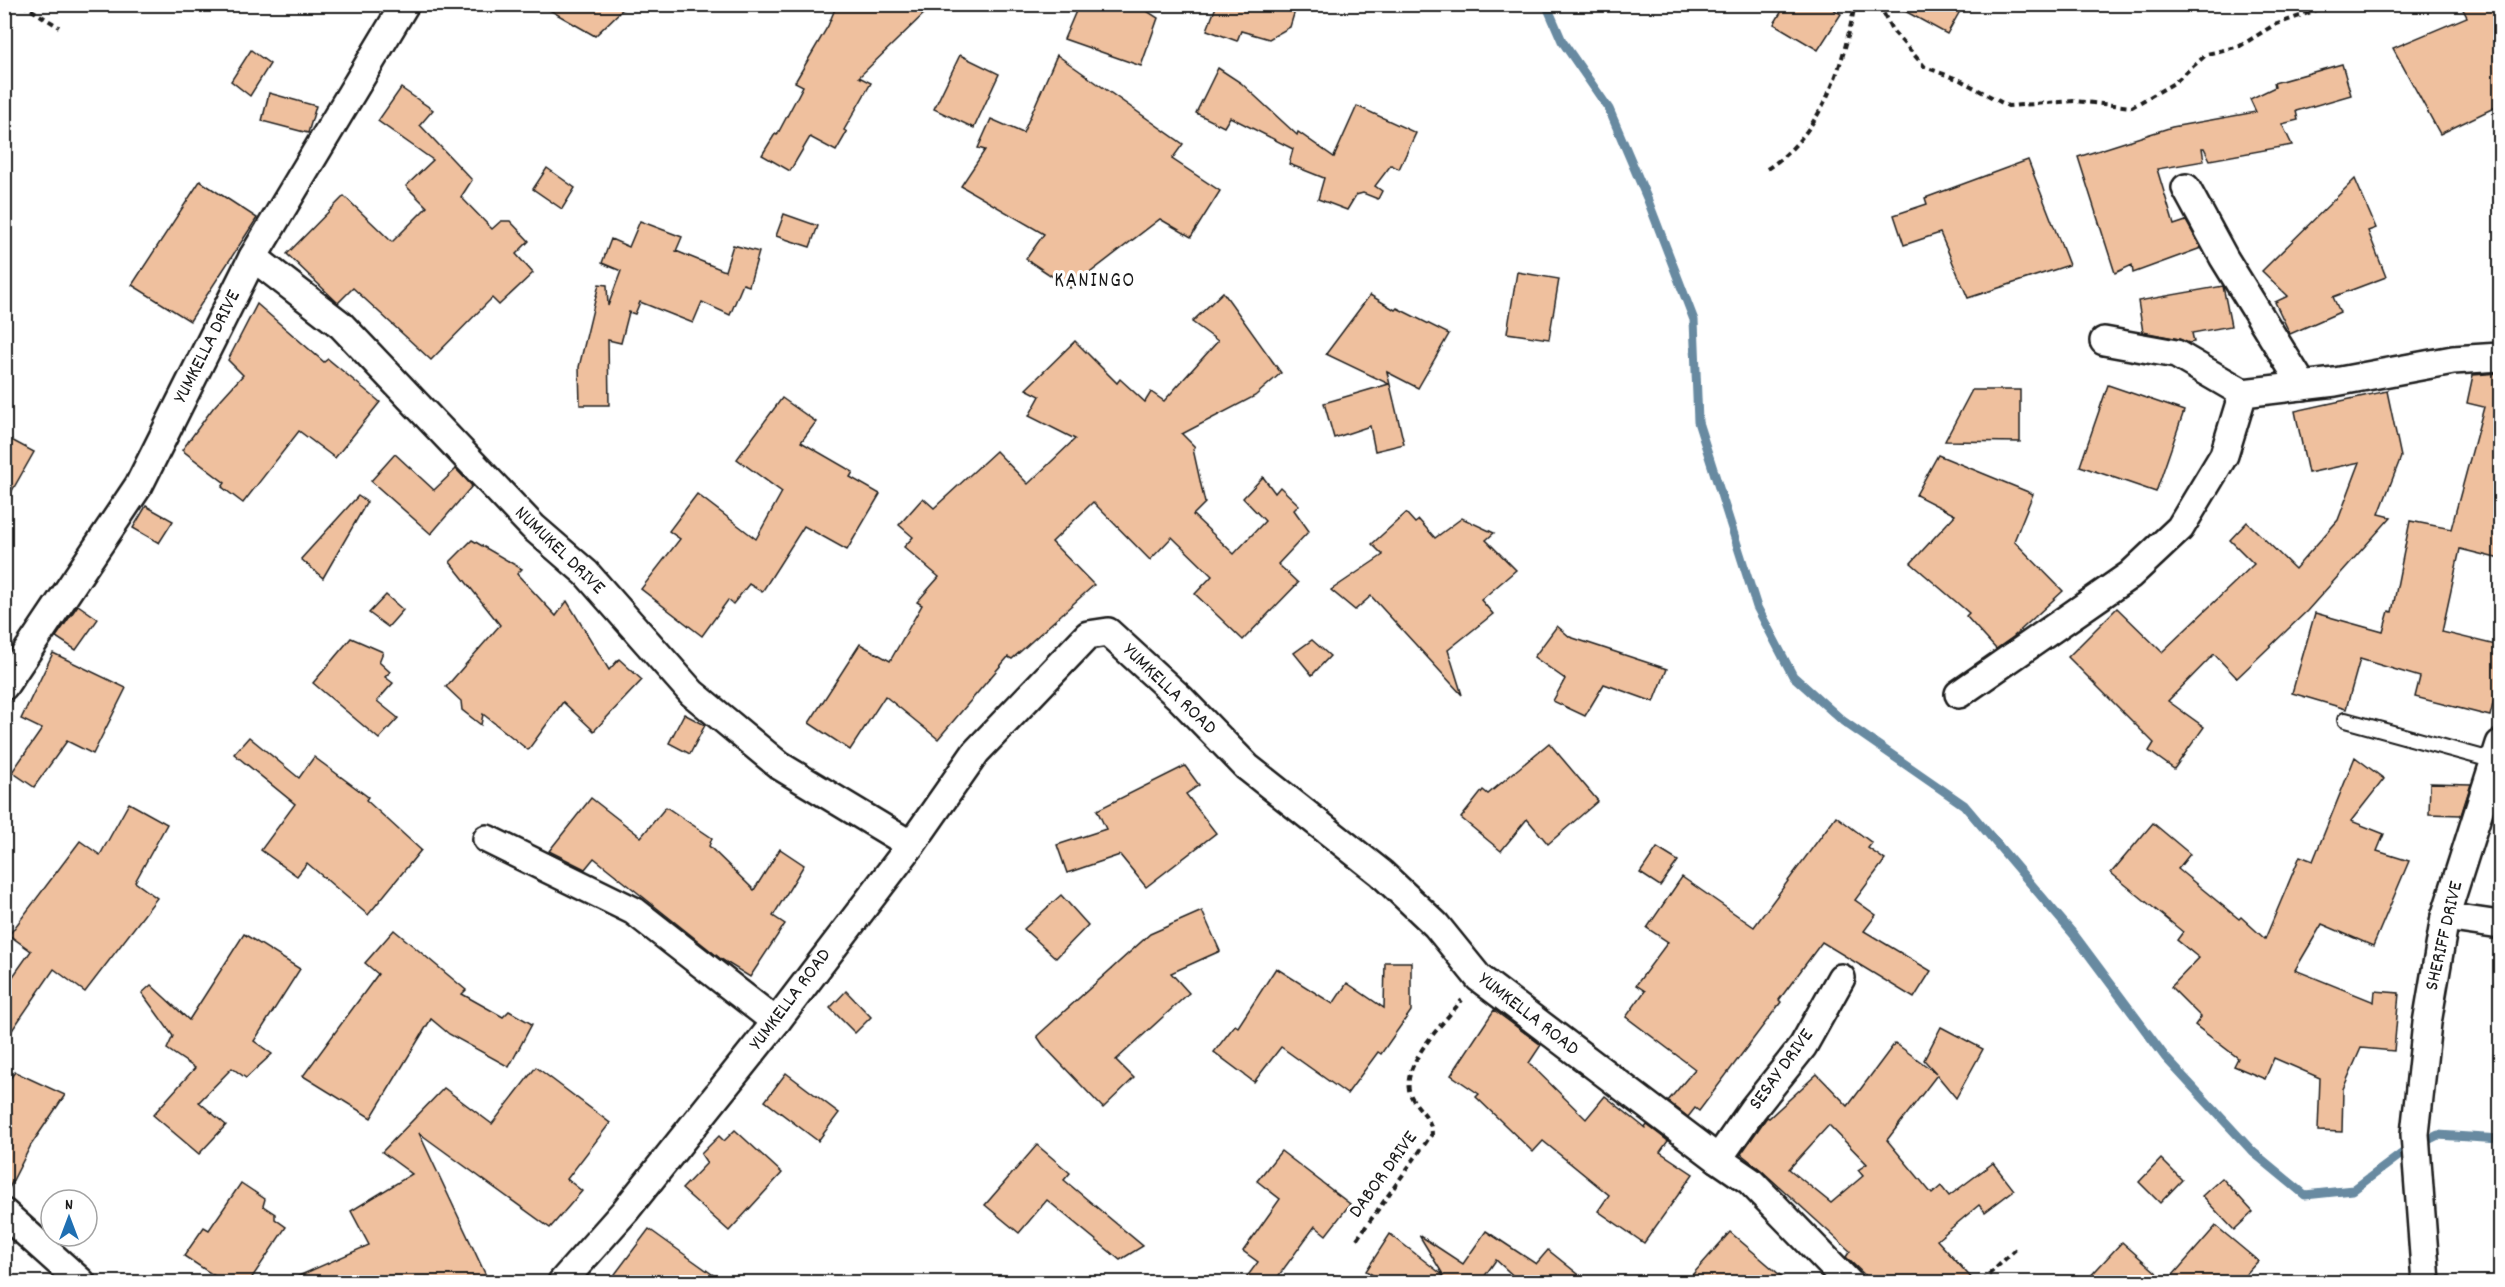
<svg xmlns="http://www.w3.org/2000/svg" width="2505" height="1287" font-family="Dekko,sans-serif">
<style>
.lines{fill:none;stroke-linecap:round;stroke-linejoin:round}
.stream{stroke:#678aa1;stroke-width:9}
.building{fill:#efc09e;stroke:#1c1c1c;stroke-width:1.5;fill-rule:evenodd}
.service-casing{stroke:#1c1c1c;stroke-width:18}
.minor-casing{stroke:#1c1c1c;stroke-width:32}
.path{stroke:#1c1c1c;stroke-width:4;stroke-dasharray:6 4.5;stroke-linecap:butt}
.service{stroke:#fff;stroke-width:14}
.minor{stroke:#fff;stroke-width:27}
.labels{text-anchor:middle;dominant-baseline:central;stroke-width:6;stroke-linejoin:round;paint-order:stroke}
.street-label{font-size:20px;fill:#1c1c1c;stroke:#fff}
.neighbourhood-label{font-size:21px;letter-spacing:1.5px;fill:#1c1c1c;stroke:#fff}
</style>
<rect width="100%" height="100%" fill="#fff"/>
<filter id="ink" filterUnits="userSpaceOnUse"><feTurbulence type="fractalNoise" baseFrequency=".0167" numOctaves="2"/><feDisplacementMap in="SourceGraphic" scale="12" xChannelSelector="R" yChannelSelector="G"/><feConvolveMatrix kernelMatrix="1 2 1 2 8 2 1 2 1" color-interpolation-filters="sRGB"/></filter>
<g filter="url(#ink)">
<g class="lines">
<!-- stream -->
<polyline class="stream" points="1546,4 1562,41 1609,109 1647,198 1694,320 1698,422 1757,607 1793,676 1843,721 1964,805 2075,936 2166,1058 2253,1152 2305,1195 2353,1190 2404,1152 2438,1135 2500,1139"/>
</g>
<!-- building -->
<g class="building">
<polygon points="539,4 628,4 595,36"/>
<polygon points="837,4 934,4 859,77 871,83 844,130 847,132 836,151 810,137 790,171 762,155 775,134 777,135 803,86 795,82 828,26"/>
<polygon points="1079,4 1136,4 1158,18 1141,66 1064,39"/>
<polygon points="1217,4 1297,4 1290,27 1269,39 1241,31 1237,41 1207,30"/>
<polygon points="1786,4 1825,4 1841,14 1818,50 1774,24"/>
<polygon points="1892,4 1964,4 1947,34"/>
<polygon points="2460,4 2500,4 2500,105 2440,134 2393,48 2467,17"/>
<polygon points="251,50 270,64 250,96 231,81"/>
<polygon points="960,55 999,74 974,128 934,109"/>
<polygon points="1057,55 1183,144 1172,159 1220,191 1191,237 1160,219 1070,288 1026,259 1044,234 961,186 985,150 978,148 991,119 1023,133"/>
<polygon points="2342,64 2351,95 2296,111 2298,120 2282,124 2292,145 2210,160 2204,148 2202,148 2204,161 2157,169 2174,225 2186,221 2201,248 2133,273 2132,265 2115,273 2078,157 2172,127 2256,112 2250,99 2275,87 2274,83"/>
<polygon points="1218,68 1241,83 1297,135 1298,132 1334,157 1357,106 1416,133 1399,169 1391,165 1375,186 1382,191 1378,199 1363,193 1356,195 1347,210 1318,199 1324,178 1289,164 1293,149 1230,117 1224,127 1196,113"/>
<polygon points="401,88 433,110 420,125 472,180 461,197 492,229 501,221 510,221 529,241 516,254 533,273 499,305 492,298 431,360 353,288 338,303 287,254 344,196 392,242 427,207 406,186 433,160 378,121"/>
<polygon points="269,93 316,106 308,133 262,121"/>
<polygon points="2028,160 2069,265 1968,298 1940,233 1904,245 1894,215 1927,204 1925,198"/>
<polygon points="547,168 575,188 562,209 533,189"/>
<polygon points="2355,179 2376,228 2368,231 2386,277 2333,297 2340,312 2290,334 2275,302 2288,296 2262,271"/>
<polygon points="200,181 257,218 190,321 132,285"/>
<polygon points="784,214 818,226 810,247 776,236"/>
<polygon points="640,221 682,237 676,251 725,271 733,245 759,252 749,286 743,284 730,315 702,302 693,323 640,302 635,314 629,312 621,343 608,340 609,405 580,405 579,367 599,284 607,285 608,306 621,271 602,263 611,239 629,247"/>
<polygon points="1517,272 1559,279 1549,339 1507,333"/>
<polygon points="2223,286 2231,326 2192,333 2194,342 2189,343 2179,339 2143,332 2138,301"/>
<polygon points="1223,292 1281,373 1255,396 1182,434 1195,447 1193,449 1205,503 1193,515 1234,554 1265,521 1243,498 1263,477 1275,493 1280,487 1299,505 1294,510 1309,531 1278,564 1298,583 1243,640 1195,594 1212,576 1172,537 1150,560 1093,502 1052,542 1094,585 1012,659 1008,657 938,739 885,696 850,750 809,723 860,644 890,661 922,605 917,602 939,577 904,547 913,537 899,525 923,498 934,508 996,451 1028,484 1075,439 1029,416 1040,396 1026,389 1075,341 1117,383 1120,379 1145,402 1151,392 1164,401 1218,341 1192,322"/>
<polygon points="1370,295 1395,310 1397,308 1449,334 1418,388 1387,372 1404,444 1375,451 1370,426 1334,438 1324,403 1389,384 1326,354"/>
<polygon points="257,304 324,362 328,359 380,402 335,458 299,431 243,503 222,487 225,483 182,450 213,408 243,375 228,360"/>
<polygon points="2500,373 2500,559 2460,549 2442,632 2500,646 2500,675 2490,716 2415,697 2420,677 2360,659 2346,709 2292,693 2315,613 2383,632 2389,611 2392,612 2410,521 2451,529 2484,407 2467,403 2473,375"/>
<polygon points="2108,385 2184,411 2156,492 2080,466"/>
<polygon points="1972,390 2020,390 2020,442 1945,441"/>
<polygon points="2387,391 2401,457 2379,514 2391,517 2307,611 2237,678 2214,654 2168,701 2204,727 2174,769 2149,751 2154,743 2068,657 2117,608 2162,652 2254,564 2230,540 2247,522 2295,569 2338,520 2360,462 2308,473 2295,411"/>
<polygon points="782,398 816,422 801,442 853,472 850,477 880,494 847,550 804,526 762,592 749,584 733,604 728,600 702,636 641,589 680,539 669,531 697,494 756,539 782,492 737,459"/>
<polygon points="4,436 34,452 4,505"/>
<polygon points="395,454 434,490 456,469 472,486 431,534 371,481"/>
<polygon points="1938,455 2033,494 2014,541 2063,591 2013,637 1996,649 1966,616 1969,613 1911,563 1955,515 1916,495"/>
<polygon points="358,496 367,502 323,578 301,559"/>
<polygon points="146,506 173,521 159,543 133,528"/>
<polygon points="1406,513 1415,523 1419,520 1435,538 1462,518 1494,533 1486,540 1516,570 1481,600 1493,614 1448,650 1462,695 1371,596 1355,610 1331,590 1383,555 1372,544"/>
<polygon points="472,540 522,569 517,574 556,616 567,601 609,670 619,659 642,680 594,731 563,702 528,750 483,714 481,725 462,710 461,701 446,687 500,625 450,562"/>
<polygon points="386,595 403,610 388,627 369,613"/>
<polygon points="78,605 98,619 76,650 56,637"/>
<polygon points="1557,626 1570,637 1667,669 1654,702 1604,684 1585,716 1553,701 1565,679 1534,657"/>
<polygon points="351,638 383,652 379,662 390,672 385,677 393,683 377,701 398,718 379,739 313,683"/>
<polygon points="1312,640 1330,656 1312,675 1294,653"/>
<polygon points="53,653 126,688 93,754 67,741 34,787 12,772 42,729 21,719"/>
<polygon points="684,714 705,725 690,754 669,743"/>
<polygon points="249,737 299,778 314,757 368,797 366,800 421,850 368,915 307,863 297,876 261,850 295,804 234,754"/>
<polygon points="1549,743 1598,801 1548,844 1527,819 1501,851 1461,818 1483,790 1488,794"/>
<polygon points="2355,757 2384,779 2351,821 2384,834 2377,851 2409,861 2373,946 2322,924 2295,970 2374,1002 2375,991 2399,993 2394,1051 2361,1048 2343,1089 2342,1132 2318,1131 2320,1078 2274,1058 2265,1079 2234,1066 2238,1058 2195,1025 2201,1017 2171,987 2199,958 2177,940 2183,932 2111,873 2153,823 2190,854 2178,869 2239,919 2241,917 2265,939 2300,856 2313,861"/>
<polygon points="1185,766 1199,785 1186,794 1216,833 1146,887 1120,855 1067,873 1057,845 1106,829 1097,810"/>
<polygon points="2430,783 2471,784 2461,815 2429,814"/>
<polygon points="591,798 641,837 666,807 712,838 709,846 754,890 780,849 804,865 773,916 785,924 750,977 721,959 594,858 585,869 549,851"/>
<polygon points="129,803 167,824 135,882 157,898 85,992 54,969 4,1042 4,989 31,951 9,935 80,841 100,855"/>
<polygon points="1836,816 1872,843 1868,848 1885,860 1855,900 1876,915 1864,931 1931,971 1914,998 1822,942 1779,1000 1781,1002 1699,1111 1695,1108 1688,1117 1668,1101 1695,1069 1626,1017 1645,991 1636,985 1668,942 1647,928 1682,877 1754,927"/>
<polygon points="1657,848 1678,861 1660,886 1640,873"/>
<polygon points="1061,895 1088,925 1056,958 1024,929"/>
<polygon points="1202,911 1220,951 1171,973 1189,993 1116,1060 1134,1078 1103,1108 1043,1045 1037,1036 1150,934"/>
<polygon points="394,930 466,990 462,994 503,1017 509,1011 532,1024 509,1067 449,1034 431,1019 371,1118 303,1076 378,974 365,963"/>
<polygon points="244,934 300,969 254,1041 272,1054 246,1078 232,1068 199,1102 226,1125 199,1154 153,1115 195,1068 167,1049 173,1036 142,993 151,985 189,1020"/>
<polygon points="1385,962 1411,962 1411,1011 1381,1054 1378,1052 1347,1094 1281,1047 1254,1082 1214,1052 1235,1025 1238,1027 1276,968 1333,1004 1347,983 1384,1008"/>
<polygon points="846,991 871,1017 855,1033 830,1008"/>
<polygon points="1494,1010 1541,1045 1529,1063 1586,1119 1605,1096 1645,1128 1647,1125 1668,1141 1660,1152 1693,1174 1644,1243 1598,1211 1609,1195 1543,1141 1533,1152 1476,1097 1479,1094 1451,1075"/>
<path d="M1941 1027 1983 1049 1956 1098 1937 1075 1887 1140 1932 1194 1941 1186 1949 1196 1993 1163 2014 1190 1985 1212 1979 1205 1937 1240 1975 1282H1872L1846 1257 1850 1251 1761 1170 1741 1154 1767 1117 1769 1118 1817 1074 1848 1106 1895 1043 1936 1073 1924 1060ZM1829 1125 1867 1164 1858 1170 1863 1176 1831 1203 1789 1169Z"/>
<polygon points="536,1067 610,1123 567,1179 582,1191 550,1228 419,1133 489,1282 285,1282 369,1245 351,1211 412,1174 382,1152 444,1088 492,1124"/>
<polygon points="15,1072 65,1095 31,1145 4,1198 4,1086"/>
<polygon points="786,1073 839,1113 818,1141 765,1101"/>
<polygon points="735,1130 782,1173 729,1231 682,1189 707,1163 701,1154 719,1136 724,1141"/>
<polygon points="1037,1145 1070,1173 1064,1180 1143,1246 1120,1260 1047,1200 1019,1233 985,1205"/>
<polygon points="1281,1151 1350,1204 1326,1235 1315,1226 1274,1282 1243,1282 1258,1262 1243,1251 1280,1199 1257,1181"/>
<polygon points="2161,1159 2182,1180 2160,1203 2139,1182"/>
<polygon points="2222,1178 2253,1212 2234,1230 2202,1196"/>
<polygon points="241,1183 265,1199 263,1206 275,1214 275,1219 286,1227 249,1282 224,1282 184,1256 204,1227 209,1230"/>
<polygon points="2216,1226 2258,1261 2239,1282 2085,1282 2122,1242 2167,1282"/>
<polygon points="649,1229 688,1257 723,1282 609,1282"/>
<polygon points="1486,1231 1536,1264 1548,1250 1588,1282 1520,1282 1496,1260 1484,1277 1492,1282 1384,1282 1366,1271 1390,1234 1444,1276 1419,1235 1463,1264"/>
<polygon points="1730,1232 1788,1282 1686,1282"/>
</g>
<g class="lines">
<!-- service casing -->
<g class="service-casing">
<polyline id="service" points="2345,720 2495,761"/>
</g>
<!-- minor casing -->
<g class="minor-casing">
<g id="minor">
<polyline points="2186,188 2224,258 2303,386"/>
<polyline points="253,257 341,325 533,527 586,573 692,693 780,766 911,845"/>
<polyline points="2104,341 2176,354 2243,393"/>
<polyline points="4,686 139,485 253,257 405,4"/>
<polyline points="1959,694 2130,575 2180,528 2224,455 2243,393 2335,382 2453,360 2500,357"/>
<polyline points="487,839 634,911 776,1022"/>
<polyline points="2445,917 2500,925"/>
<polyline points="1718,1159 1753,1109 1803,1046 1841,978"/>
<polyline points="4,1213 81,1282"/>
<polyline points="562,1282 625,1211 776,1022 911,845 976,752 1088,635 1108,632 1180,698 1247,767 1381,873 1436,925 1479,978 1718,1159 1750,1181 1848,1282"/>
<polyline points="2426,1282 2415,1134 2427,1023 2445,917 2500,744"/>
</g>
</g>
<!-- path -->
<g class="path">
<polyline points="22,4 59,27"/>
<polyline points="1879,4 1892,30 1925,67 1960,80 2008,106 2074,101 2132,107 2174,83 2207,54 2240,46 2274,25 2334,4"/>
<path d="M1767 169C1822 133 1843 67 1855 4"/>
<path d="M1357 1239 1432 1134C1431 1116 1420 1112 1412 1098 1395 1069 1444 1023 1462 1000"/>
<polyline points="1981,1282 2017,1248"/>
</g>
<!-- service -->
<use href="#service" class="service"/>
<!-- minor -->
<use href="#minor" class="minor"/>
</g>
</g>
<g class="labels">
<!-- street labels -->
<g class="street-label">
<text transform="translate(208 347) rotate(-63)">YUMKELLA DRIVE</text>
<text transform="translate(559 551) rotate(44)">NUMUKEL DRIVE</text>
<text transform="translate(1169 690) rotate(44)">YUMKELLA ROAD</text>
<text transform="translate(2445 936) rotate(-77)">SHERIFF DRIVE</text>
<text transform="translate(791 1000) rotate(-53)">YUMKELLA ROAD</text>
<text transform="translate(1528 1015) rotate(38)">YUMKELLA ROAD</text>
<text transform="translate(1782 1070) rotate(-54)">SESAY DRIVE</text>
<text transform="translate(1384 1175) rotate(-54)">DABOR DRIVE</text>
</g>
<!-- neighbourhood labels -->
<g class="neighbourhood-label">
<text x="1095" y="282">KANINGO</text>
</g>
</g>
<!-- margin -->
<rect width="2505" height="1287" fill="none" stroke="#fff" stroke-width="24"/>
<rect x="12" y="12" width="2481" height="1263" fill="none" stroke="#1c1c1c" stroke-width="2" filter="url(#ink)"/>
<!-- north arrow -->
<g transform="translate(69 1218)"><circle r="28" fill="#ffffff" stroke="#a4a4a4" stroke-width="1.5"/>
<path d="M0-4.5L10 22L0 15L-10 22Z" fill="#1f6fb2"/>
<text y="-9" font-size="16" font-weight="bold" text-anchor="middle" fill="#1c1c1c">N</text>
</g>
</svg>
